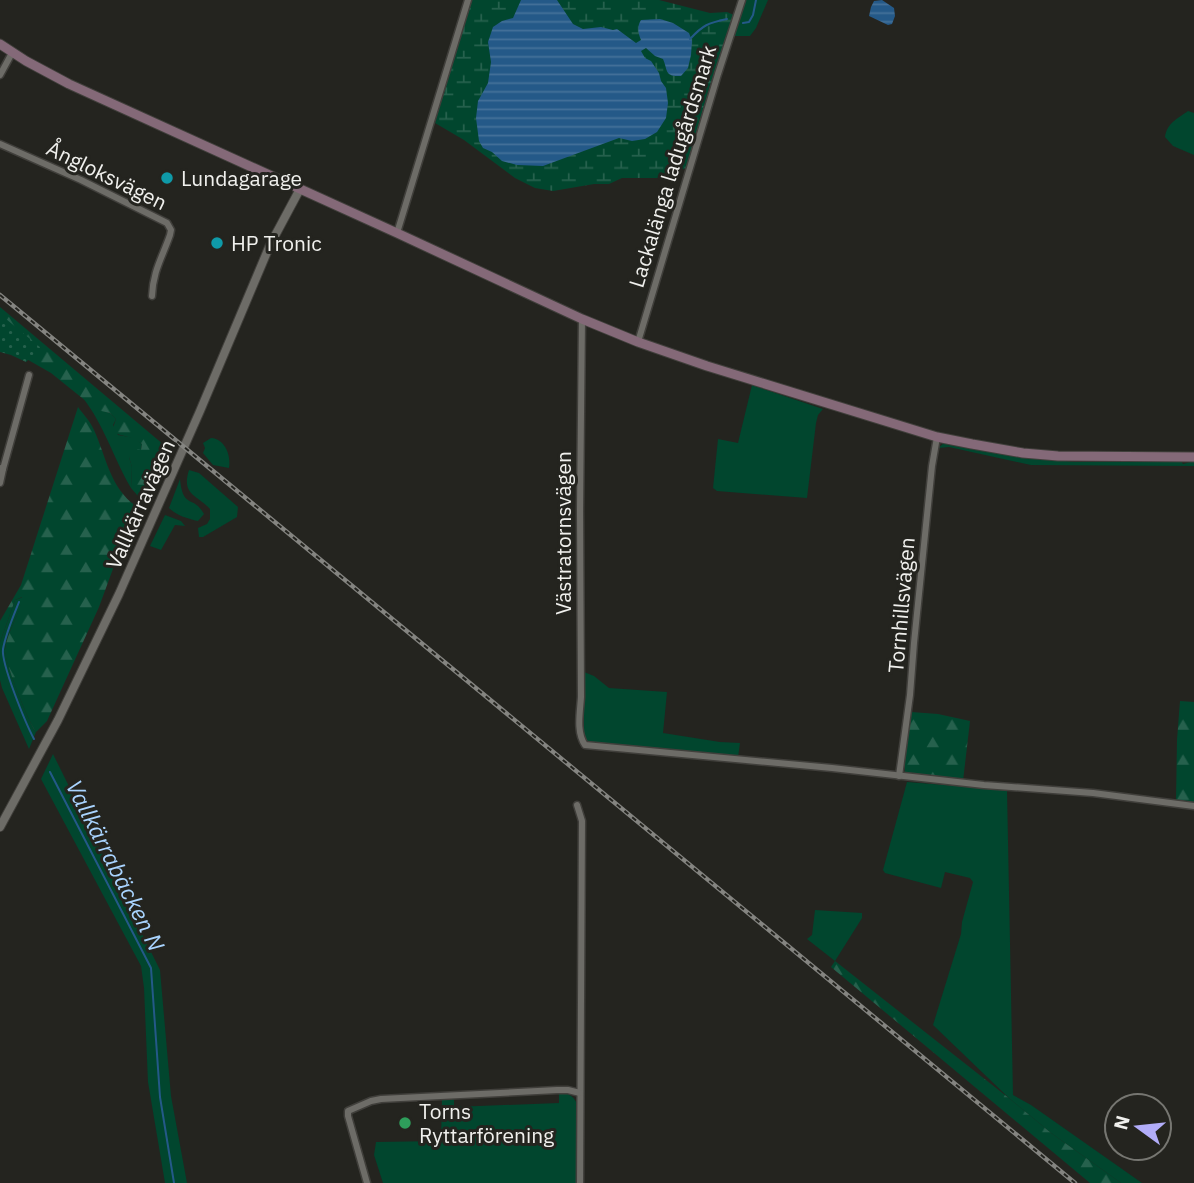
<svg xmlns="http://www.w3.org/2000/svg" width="1194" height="1183" font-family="'IBM Plex Sans',sans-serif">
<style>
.green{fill:#01462e}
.forest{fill:url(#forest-firs)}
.wetland{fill:url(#wetland-marsh)}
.park{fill:url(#park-dots)}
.water{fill:url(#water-rules)}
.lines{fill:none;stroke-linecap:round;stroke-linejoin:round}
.stream{stroke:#245988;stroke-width:2}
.minor-casing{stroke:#403f3b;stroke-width:9}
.tertiary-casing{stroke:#403f3b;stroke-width:10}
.secondary-casing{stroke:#403f3b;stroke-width:11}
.minor{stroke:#6d6c67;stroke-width:6}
.tertiary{stroke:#6d6c67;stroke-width:8}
.secondary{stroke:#846978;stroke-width:9}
.rail-casing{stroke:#848480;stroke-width:4.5}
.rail{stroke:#24241f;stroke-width:2;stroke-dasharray:5;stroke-linecap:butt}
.culture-dot{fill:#0f9aa8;stroke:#24241f;stroke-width:2.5}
.leisure-dot{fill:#2e9e5b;stroke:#24241f;stroke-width:2.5}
.labels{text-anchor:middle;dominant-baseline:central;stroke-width:6;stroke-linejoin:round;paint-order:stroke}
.street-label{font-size:21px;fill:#f0f0ed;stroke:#24241f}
.poi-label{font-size:21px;fill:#f0f0ed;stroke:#24241f;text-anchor:start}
.water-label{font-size:23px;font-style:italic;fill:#a9d4ff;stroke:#24241f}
</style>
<defs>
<pattern id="forest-firs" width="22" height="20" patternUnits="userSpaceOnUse" patternTransform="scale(1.75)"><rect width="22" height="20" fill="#01462e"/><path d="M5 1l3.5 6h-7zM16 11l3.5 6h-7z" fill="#26614d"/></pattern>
<pattern id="wetland-marsh" width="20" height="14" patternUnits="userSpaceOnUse" patternTransform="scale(1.75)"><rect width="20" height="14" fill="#01462e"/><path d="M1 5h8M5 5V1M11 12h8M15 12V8" fill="none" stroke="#26614d"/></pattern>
<pattern id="park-dots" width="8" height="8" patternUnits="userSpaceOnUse" patternTransform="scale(1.75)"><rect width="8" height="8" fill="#01462e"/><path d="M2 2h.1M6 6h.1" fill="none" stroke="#26614d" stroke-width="1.8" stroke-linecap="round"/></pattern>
<pattern id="water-rules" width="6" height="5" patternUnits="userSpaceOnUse" patternTransform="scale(1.75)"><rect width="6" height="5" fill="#245988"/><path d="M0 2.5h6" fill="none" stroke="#447199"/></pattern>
</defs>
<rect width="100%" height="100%" fill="#24241f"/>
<!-- green -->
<g class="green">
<polygon points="744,0 768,0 756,28 750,36 734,36 731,35 741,9 744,6"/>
<path d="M1188 111 1194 113V155L1173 146 1165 137C1167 123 1177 119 1188 111Z"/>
<polygon points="752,385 823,409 818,415 816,423 807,498 717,491 713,488 718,439 738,443"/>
<path d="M83 398 97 409 110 413 116 419 113 425 118 435 135 438 142 444 141 450 129 457 132 467 131 488C114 459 104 425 83 398Z"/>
<path d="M211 438C225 439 231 455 229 468L213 465 203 453 205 448 203 443Z"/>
<polygon points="944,443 1015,456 1075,462 1181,461 1183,464 1194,461 1194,466 1031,465 949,447 938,448"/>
<path d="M189 470 199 473 238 507 237 517 203 537H199L198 528 207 524 210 519V509C197 495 181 495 189 470Z"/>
<path d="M180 479C183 510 193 494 204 514L198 521C188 519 176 515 169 508Z"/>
<polygon points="165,515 181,521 185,526 175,525 161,550 150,546"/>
<path d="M23 597C20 615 7 631 5 649 4 660 29 723 36 732L29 749 2 688 0 680V642L15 600Z"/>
<polygon points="584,672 594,676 609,688 667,692 663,733 720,742 740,743 738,757 588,743 584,737"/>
<polygon points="53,754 160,970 171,1096 187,1183 165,1183 148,1082 144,988 141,966 41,779"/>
<polygon points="907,782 1007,790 1013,1095 1031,1105 1142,1183 1121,1183 1051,1133 1010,1099 933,1025 961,934 962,922 973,882 970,878 945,872 941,888 885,873 883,870"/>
<polygon points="815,910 862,913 862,918 835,961 807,939 812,935"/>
<path d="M559 1093C570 1093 573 1096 578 1105V1183H383L374 1155 376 1142 441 1141 442 1098 454 1097V1107L559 1103Z"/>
</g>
<!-- forest -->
<g class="forest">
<path d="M0 307 164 445 160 464 144 496H138L131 488 132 467 129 457 132 448 141 450 142 444C132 435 123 438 112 431L116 419 110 413 97 410 51 373 23 357 0 324Z"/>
<path d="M78 407C83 414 90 421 94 430 106 456 110 488 136 506L99 607 47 721 36 732C29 723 4 660 5 650 7 631 20 616 22 597L15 600 0 642V621L21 585Z"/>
<polygon points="1180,701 1194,702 1194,804 1176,802 1177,740"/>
<polygon points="911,712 938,714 970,721 963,781 905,773 904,760"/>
<polygon points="835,961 1010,1099 1051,1133 1121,1183 1090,1183 831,967"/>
</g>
<!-- wetland -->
<polygon class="wetland" points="471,0 659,0 710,13 727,12 734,15 709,88 686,168 659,178 622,178 609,184 594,184 553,191 535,188 515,178 464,140 435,123"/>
<!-- park -->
<polygon class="park" points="0,314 41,348 26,362 11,355 0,352"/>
<!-- water -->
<g class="water">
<path d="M521 0H557L573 24 583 29 601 27 613 30 617 29 636 43 641 40C638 33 637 26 641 20L660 19 673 23 689 33 692 41 691 55 688 68 681 76C664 77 668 70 663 59L655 56 646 48 641 51 645 58 651 61 659 73 661 81 666 88 668 103 666 118 657 132 645 139 632 141 619 138 543 166 517 165 502 161 492 152 483 148 479 141 476 118 478 101 488 83 491 62 488 42 493 27 502 21 513 18Z"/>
<polygon points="882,0 894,8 895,16 892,24 888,25 869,16 871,7 874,1"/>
</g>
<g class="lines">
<!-- stream -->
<g class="stream">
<polyline points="743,23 749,22 753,15 756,0"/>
<path d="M690 39C703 25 708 23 727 19"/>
<path d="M19 602C13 617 6 633 3 649 1 664 26 724 34 739"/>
<polyline points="50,772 151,968 160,1097 174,1183"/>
</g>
<!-- minor casing -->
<g class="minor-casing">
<g id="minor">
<polyline points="0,75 12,53"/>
<path d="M0 144 81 180 167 223 171 230 170 235C162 258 153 271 152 296"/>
<polyline points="397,233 468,0"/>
<path d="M582 319 580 510 581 697C580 713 576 732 585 745L832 768 984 785 1093 793 1194 806"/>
<polyline points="638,342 718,74 742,0"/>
<polyline points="0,468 3,469 29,375"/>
<polyline points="0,483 3,469"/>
<polyline points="899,776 910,695 914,643 932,466 937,437"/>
<polyline points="577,805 582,821 580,1183"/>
<polyline points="367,1183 348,1116 348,1111 371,1101 381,1099 557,1090 568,1090 580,1093"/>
</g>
</g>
<!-- tertiary casing -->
<g class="tertiary-casing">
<polyline id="tertiary" points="0,827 58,720 119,594 200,411 270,245 300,189"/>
</g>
<!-- secondary casing -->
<g class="secondary-casing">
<polyline id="secondary" points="0,44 26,61 69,84 397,233 582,319 638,342 707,366 937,437 972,444 1023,453 1058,456 1194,457"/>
</g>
<!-- minor -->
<use href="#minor" class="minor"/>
<!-- tertiary -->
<use href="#tertiary" class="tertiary"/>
<!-- secondary -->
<use href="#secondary" class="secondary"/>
<!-- rail casing -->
<g class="rail-casing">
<polyline id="rail" points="0,295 1075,1183"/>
</g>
<!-- rail -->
<use href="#rail" class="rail"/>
</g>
<!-- markers -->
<g class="culture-dot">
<circle cx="167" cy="178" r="7"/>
<circle cx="217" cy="243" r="7"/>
</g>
<circle class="leisure-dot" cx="405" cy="1123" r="7"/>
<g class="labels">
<!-- street labels -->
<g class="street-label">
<text transform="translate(672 166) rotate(-73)">Lackalänga ladugårdsmark</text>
<text transform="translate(107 175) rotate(26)">Ångloksvägen</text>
<text transform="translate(140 504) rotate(-66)">Vallkärravägen</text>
<text transform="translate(563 533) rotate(-90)">Västratornsvägen</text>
<text transform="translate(901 605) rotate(-85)">Tornhillsvägen</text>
</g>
<!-- poi labels -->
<g class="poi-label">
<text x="181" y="178">Lundagarage</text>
<text x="231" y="243">HP Tronic</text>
<text x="419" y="1111">Torns<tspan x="419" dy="24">Ryttarförening</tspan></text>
</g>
<!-- water labels -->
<g class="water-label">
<text transform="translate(116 865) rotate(63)">Vallkärrabäcken N</text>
</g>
</g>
<!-- north arrow -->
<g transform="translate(1138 1127) rotate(285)"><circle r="33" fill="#24241f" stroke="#767671" stroke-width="2"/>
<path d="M0-5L12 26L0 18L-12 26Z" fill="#b2adf9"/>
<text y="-10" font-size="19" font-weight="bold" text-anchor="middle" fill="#f0f0ed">N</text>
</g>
</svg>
